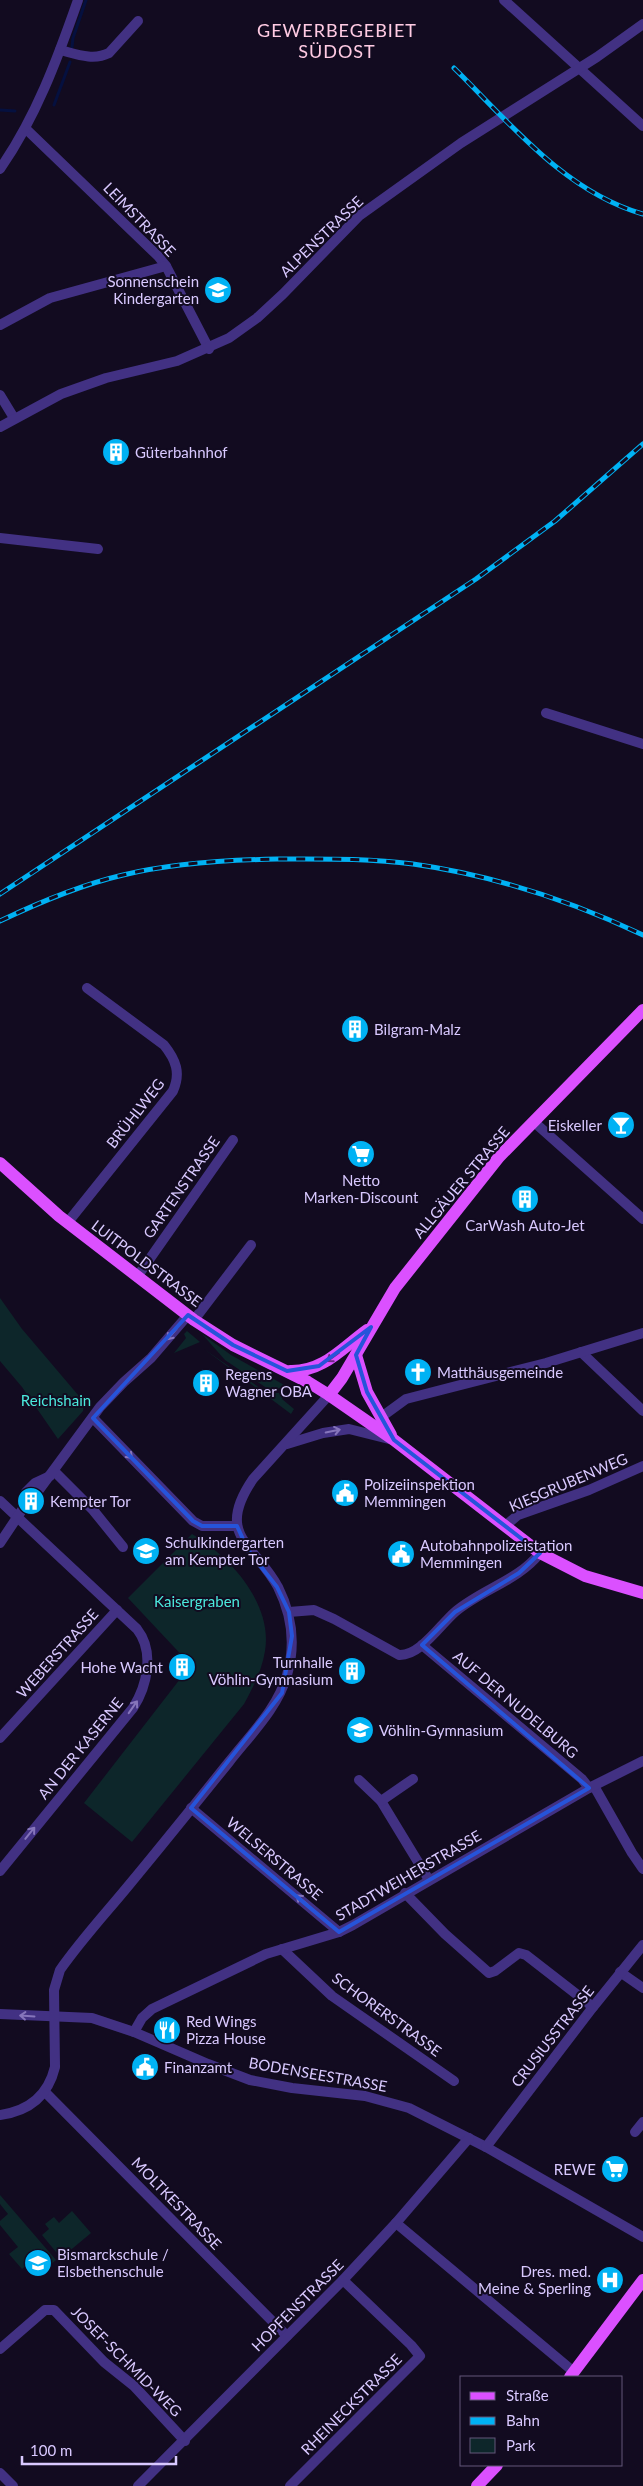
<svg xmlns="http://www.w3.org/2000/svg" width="643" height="2486" font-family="Lato,sans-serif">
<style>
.green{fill:#0d262a}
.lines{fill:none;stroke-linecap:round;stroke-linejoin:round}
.stream{stroke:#05103f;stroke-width:3}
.minor-tunnel{stroke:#302841;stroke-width:10;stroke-dasharray:10 5;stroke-linecap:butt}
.minor{stroke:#423183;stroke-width:10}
.major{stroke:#db50ff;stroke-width:12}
.rail-casing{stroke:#00b2f4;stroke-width:5}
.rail{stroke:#120b20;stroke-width:3;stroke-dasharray:9;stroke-linecap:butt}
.oneway{stroke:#8675bb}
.oneway2{stroke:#6c2a84}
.marked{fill:none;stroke:#2654da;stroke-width:4;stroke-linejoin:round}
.labels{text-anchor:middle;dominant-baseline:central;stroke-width:4;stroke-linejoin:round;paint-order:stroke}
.street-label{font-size:15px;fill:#d9c9ff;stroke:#120b20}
.poi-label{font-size:15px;fill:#d9c9ff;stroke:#120b20;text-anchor:start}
.park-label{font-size:15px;fill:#4be9dd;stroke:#120b20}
.quarter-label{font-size:18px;letter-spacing:1px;fill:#ffcbe3;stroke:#120b20}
</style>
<rect width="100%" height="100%" fill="#120b20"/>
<!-- green -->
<g class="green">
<polygon points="0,1298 22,1329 84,1402 83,1411 58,1439 22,1387 0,1361"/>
<polygon points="187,1331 200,1342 174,1353 186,1338 184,1334"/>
<polygon points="202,1334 231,1355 286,1386 271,1391 225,1360"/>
<polygon points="204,1349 267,1393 286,1393 282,1399 294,1409 291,1414"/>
<path d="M192 1534C230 1556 273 1604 265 1651 262 1670 253 1688 244 1704L132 1842 84 1803 187 1670 189 1663 128 1598Z"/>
<polygon points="0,2195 56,2260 40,2274 30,2262 22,2269 9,2254 18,2247 0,2225 0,2221 8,2214 0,2204"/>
<polygon points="72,2211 91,2233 61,2258 42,2235 49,2229 45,2224 54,2217 59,2223"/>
</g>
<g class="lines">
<!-- stream -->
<g class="stream">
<polyline points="72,47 73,38 86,0"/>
<polyline points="54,105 70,62"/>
<polyline points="0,110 15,111"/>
</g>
<!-- minor-tunnel -->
<polyline class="minor-tunnel" points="24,1507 36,1494"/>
<!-- minor -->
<g class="minor">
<polyline points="504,0 643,126"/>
<path d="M60 50C76 54 93 61 109 53L138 21"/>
<polyline points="26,129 158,256 166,266 209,349"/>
<path d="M0 169C36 117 57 60 78 0"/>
<polyline points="0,325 50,298 166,266"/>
<polyline points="0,395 14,418"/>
<polyline points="0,427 61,394 106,378 177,361 229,338 257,318 283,294 359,216 461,143 597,57 643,24"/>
<polyline points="0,538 98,549"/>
<polyline points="546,713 643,744"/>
<polyline points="534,1122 643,1219"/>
<path d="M68 1222 173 1091C181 1073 176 1060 164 1045L87 988"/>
<polyline points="137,1277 233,1140"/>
<polyline points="194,1320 251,1245"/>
<polyline points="581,1352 643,1411"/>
<polyline points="93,1418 193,1521 202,1526 237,1526"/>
<polyline points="380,1418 406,1399 546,1363 643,1333"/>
<polyline points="287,1444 323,1433 349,1429 389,1439"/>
<polyline points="55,1472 93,1510 123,1547"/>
<polyline points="26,1492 35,1483 50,1476"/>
<polyline points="36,1494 100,1407 124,1382 151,1358 188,1315"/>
<path d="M0 1501 137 1629C155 1652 147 1686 133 1708L0 1871"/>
<polyline points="505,1526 518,1515 589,1490 643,1466"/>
<polyline points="0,1543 24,1507"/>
<path d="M289 1612 314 1610 334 1619 399 1655C420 1656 440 1625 455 1612 482 1589 518 1581 540 1553"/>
<polyline points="422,1645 582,1779 589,1788"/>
<polyline points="0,1738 117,1610"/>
<polyline points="359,1780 381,1801 429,1880"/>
<polyline points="594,1786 632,1853 643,1869"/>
<polyline points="381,1801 413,1779"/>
<polyline points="191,1808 339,1932"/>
<polyline points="405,1893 445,1934 489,1973 495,1971 519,1953 526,1955 593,2007"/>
<polyline points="282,1949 332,1996 454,2081"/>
<polyline points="620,1972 643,1988"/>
<polyline points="0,2014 92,2018 134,2032 208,2064 250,2080 292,2088 365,2096 409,2108 486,2147 643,2237"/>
<polyline points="134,2032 142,2018 152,2009 266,1954 339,1932 353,1925 589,1788 643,1761"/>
<polyline points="45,2092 287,2336"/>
<path d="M0 2115C29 2111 48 2096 55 2067L54 1990 60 1970C81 1940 106 1913 129 1885 163 1844 196 1803 229 1762 250 1735 278 1708 287 1675 296 1644 292 1615 278 1587 255 1544 214 1536 253 1479L329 1395"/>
<polyline points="635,2132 643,2122"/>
<polyline points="486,2147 593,2007 643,1945"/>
<polyline points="396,2223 574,2372"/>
<polyline points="0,2349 45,2310 54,2310 104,2362 134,2386 185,2441"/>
<polyline points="0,2473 13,2486"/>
<polyline points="138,2486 343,2280 396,2223 469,2138"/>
<polyline points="290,2486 420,2356 411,2345 343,2280"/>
</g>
<!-- major -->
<g class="major">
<polyline points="0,1163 59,1216 194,1320 233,1345 308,1382 329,1395 394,1440 540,1553 585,1576 643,1593"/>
<polyline points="356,1355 367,1392 391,1435"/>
<path d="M290 1371C323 1372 342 1348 367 1330"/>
<polyline points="329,1395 342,1378 395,1288 499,1157 643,1010"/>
<polyline points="570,2377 643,2280"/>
<polyline points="477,2486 497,2465"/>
</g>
<!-- rail casing -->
<g class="rail-casing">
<g id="rail">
<path d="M454 68C510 123 565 192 643 214"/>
<polyline points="0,894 476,579 555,521 643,444"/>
<path d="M0 921C40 902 80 885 123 875 173 863 226 860 277 859 322 859 368 858 413 864 492 875 571 901 643 935"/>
</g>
</g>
<!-- rail -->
<use href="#rail" class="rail"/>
</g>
<!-- one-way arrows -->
<defs><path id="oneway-shaft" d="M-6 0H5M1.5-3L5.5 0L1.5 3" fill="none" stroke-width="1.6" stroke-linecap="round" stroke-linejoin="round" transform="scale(1.25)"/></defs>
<g class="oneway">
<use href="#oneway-shaft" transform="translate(172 1334) rotate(130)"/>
<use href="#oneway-shaft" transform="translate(333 1431) rotate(-12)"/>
<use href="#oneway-shaft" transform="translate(127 1453) rotate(45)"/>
<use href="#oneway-shaft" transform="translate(133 1707) rotate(-55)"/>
<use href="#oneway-shaft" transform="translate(30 1833) rotate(-51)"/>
<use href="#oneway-shaft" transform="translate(302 1900) rotate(-140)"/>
<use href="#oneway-shaft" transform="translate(27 2016) rotate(-176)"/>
</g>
<use class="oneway2" href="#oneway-shaft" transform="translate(333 1357) rotate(144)"/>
<!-- marked area -->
<path class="marked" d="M188 1315 233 1345 287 1371 319 1366 371 1327 356 1355 367 1392 394 1440 540 1553 519 1573 455 1612 422 1645 589 1788 339 1932 191 1808 282 1693 292 1636 289 1612 277 1587 248 1550 237 1526H202L193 1521 93 1418Z"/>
<!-- icons -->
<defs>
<g id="school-disc" transform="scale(1.4375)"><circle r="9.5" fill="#00b2f4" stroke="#120b20"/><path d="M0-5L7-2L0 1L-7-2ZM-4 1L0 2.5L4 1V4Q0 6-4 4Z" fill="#fff"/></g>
<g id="building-disc" transform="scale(1.4375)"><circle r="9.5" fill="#00b2f4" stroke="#120b20"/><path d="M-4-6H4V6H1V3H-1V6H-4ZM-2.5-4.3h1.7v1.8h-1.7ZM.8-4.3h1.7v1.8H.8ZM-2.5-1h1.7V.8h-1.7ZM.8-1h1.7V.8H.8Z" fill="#fff"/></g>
<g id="bar-disc" transform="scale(1.4375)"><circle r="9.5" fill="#00b2f4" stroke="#120b20"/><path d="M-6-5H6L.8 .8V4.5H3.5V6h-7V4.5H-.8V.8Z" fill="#fff"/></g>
<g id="supermarket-disc" transform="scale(1.4375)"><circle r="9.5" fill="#00b2f4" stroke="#120b20"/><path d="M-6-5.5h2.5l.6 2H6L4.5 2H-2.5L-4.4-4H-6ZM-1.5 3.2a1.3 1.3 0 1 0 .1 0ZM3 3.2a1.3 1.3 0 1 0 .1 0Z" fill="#fff"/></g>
<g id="church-disc" transform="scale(1.4375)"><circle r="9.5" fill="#00b2f4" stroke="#120b20"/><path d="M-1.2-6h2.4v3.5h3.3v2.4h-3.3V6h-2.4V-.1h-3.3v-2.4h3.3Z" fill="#fff"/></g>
<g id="civic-disc" transform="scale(1.4375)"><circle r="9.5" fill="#00b2f4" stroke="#120b20"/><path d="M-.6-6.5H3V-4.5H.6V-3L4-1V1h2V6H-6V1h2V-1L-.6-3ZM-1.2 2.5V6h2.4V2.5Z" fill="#fff"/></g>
<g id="restaurant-disc" transform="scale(1.4375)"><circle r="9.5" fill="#00b2f4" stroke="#120b20"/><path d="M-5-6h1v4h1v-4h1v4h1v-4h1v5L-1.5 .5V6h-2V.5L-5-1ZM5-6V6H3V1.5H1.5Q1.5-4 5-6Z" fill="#fff"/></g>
<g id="hospital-disc" transform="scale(1.4375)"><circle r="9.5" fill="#00b2f4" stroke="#120b20"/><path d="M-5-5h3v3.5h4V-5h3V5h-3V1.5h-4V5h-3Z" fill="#fff"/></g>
</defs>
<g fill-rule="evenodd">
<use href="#school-disc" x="218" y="290"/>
<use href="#building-disc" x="116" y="452"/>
<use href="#building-disc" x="355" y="1029"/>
<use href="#bar-disc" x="621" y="1125"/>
<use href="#supermarket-disc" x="361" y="1154"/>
<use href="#building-disc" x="525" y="1199"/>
<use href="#church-disc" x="418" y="1372"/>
<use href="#building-disc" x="206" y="1383"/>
<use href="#civic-disc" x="345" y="1493"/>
<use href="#building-disc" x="31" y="1501"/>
<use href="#school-disc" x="146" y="1551"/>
<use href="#civic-disc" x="401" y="1554"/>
<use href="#building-disc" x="182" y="1667"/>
<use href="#building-disc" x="352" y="1671"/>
<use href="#school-disc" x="360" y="1730"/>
<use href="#restaurant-disc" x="167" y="2030"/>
<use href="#civic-disc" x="145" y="2067"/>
<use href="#supermarket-disc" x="615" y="2169"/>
<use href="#school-disc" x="38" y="2263"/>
<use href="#hospital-disc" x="610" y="2280"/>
</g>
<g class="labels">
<!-- street labels -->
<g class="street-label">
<text transform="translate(140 219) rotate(46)">LEIMSTRASSE</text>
<text transform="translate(321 236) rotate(-44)">ALPENSTRASSE</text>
<text transform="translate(135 1113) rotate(-52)">BRÜHLWEG</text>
<text transform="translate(461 1182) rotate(-50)">ALLGÄUER STRASSE</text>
<text transform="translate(181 1187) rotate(-55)">GARTENSTRASSE</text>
<text transform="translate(147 1263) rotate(37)">LUITPOLDSTRASSE</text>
<text transform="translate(568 1482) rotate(-23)">KIESGRUBENWEG</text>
<text transform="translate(57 1653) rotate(-48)">WEBERSTRASSE</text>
<text transform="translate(516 1704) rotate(40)">AUF DER NUDELBURG</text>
<text transform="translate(80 1748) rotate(-51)">AN DER KASERNE</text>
<text transform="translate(275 1858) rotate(40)">WELSERSTRASSE</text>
<text transform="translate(408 1875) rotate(-30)">STADTWEIHERSTRASSE</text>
<text transform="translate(387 2014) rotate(36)">SCHORERSTRASSE</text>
<text transform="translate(552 2036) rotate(-52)">CRUSIUSSTRASSE</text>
<text transform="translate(318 2074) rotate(10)">BODENSEESTRASSE</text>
<text transform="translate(177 2203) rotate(46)">MOLTKESTRASSE</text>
<text transform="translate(297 2305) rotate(-45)">HOPFENSTRASSE</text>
<text transform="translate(127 2361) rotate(45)">JOSEF-SCHMID-WEG</text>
<text transform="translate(351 2404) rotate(-45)">RHEINECKSTRASSE</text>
</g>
<!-- poi labels -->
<g class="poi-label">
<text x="199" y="281" text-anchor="end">Sonnenschein<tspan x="199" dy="17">Kindergarten</tspan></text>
<text x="135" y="452">Güterbahnhof</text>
<text x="374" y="1029">Bilgram-Malz</text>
<text x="602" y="1125" text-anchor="end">Eiskeller</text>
<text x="361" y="1180" text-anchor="middle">Netto<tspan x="361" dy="17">Marken-Discount</tspan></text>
<text x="525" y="1225" text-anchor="middle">CarWash Auto-Jet</text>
<text x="437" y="1372">Matthäusgemeinde</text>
<text x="225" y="1374">Regens<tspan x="225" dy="17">Wagner OBA</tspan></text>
<text x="364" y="1484">Polizeiinspektion<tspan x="364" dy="17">Memmingen</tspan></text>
<text x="50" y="1501">Kempter Tor</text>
<text x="165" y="1542">Schulkindergarten<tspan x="165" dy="17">am Kempter Tor</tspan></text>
<text x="420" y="1545">Autobahnpolizeistation<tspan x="420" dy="17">Memmingen</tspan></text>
<text x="333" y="1662" text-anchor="end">Turnhalle<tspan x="333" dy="17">Vöhlin-Gymnasium</tspan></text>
<text x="163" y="1667" text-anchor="end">Hohe Wacht</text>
<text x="379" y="1730">Vöhlin-Gymnasium</text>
<text x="186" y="2021">Red Wings<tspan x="186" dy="17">Pizza House</tspan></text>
<text x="164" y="2067">Finanzamt</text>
<text x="596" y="2169" text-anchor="end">REWE</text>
<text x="57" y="2254">Bismarckschule /<tspan x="57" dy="17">Elsbethenschule</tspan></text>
<text x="591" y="2271" text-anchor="end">Dres. med.<tspan x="591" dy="17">Meine &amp; Sperling</tspan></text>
</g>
<!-- park labels -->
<g class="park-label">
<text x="56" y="1400">Reichshain</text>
<text x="197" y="1601">Kaisergraben</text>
</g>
<!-- quarter labels -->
<g class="quarter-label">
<text x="337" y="30">GEWERBEGEBIET<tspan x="337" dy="21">SÜDOST</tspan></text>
</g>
</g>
<!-- legend -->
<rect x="460" y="2376" width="162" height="90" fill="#120b20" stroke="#625779"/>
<rect x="470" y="2392" width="25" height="8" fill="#db50ff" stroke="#625779"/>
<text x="506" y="2401" font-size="15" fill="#d9c9ff">Straße</text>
<rect x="470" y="2417" width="25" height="8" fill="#00b2f4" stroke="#625779"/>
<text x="506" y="2426" font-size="15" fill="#d9c9ff">Bahn</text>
<rect x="470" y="2438" width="25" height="15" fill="#0d262a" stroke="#625779"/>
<text x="506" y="2451" font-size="15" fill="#d9c9ff">Park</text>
<!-- scale -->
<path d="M22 2456v8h154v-8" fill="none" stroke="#d9c9ff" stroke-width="2.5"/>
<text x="30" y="2456" font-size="15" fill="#d9c9ff" stroke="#120b20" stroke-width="4" paint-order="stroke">100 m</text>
</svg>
